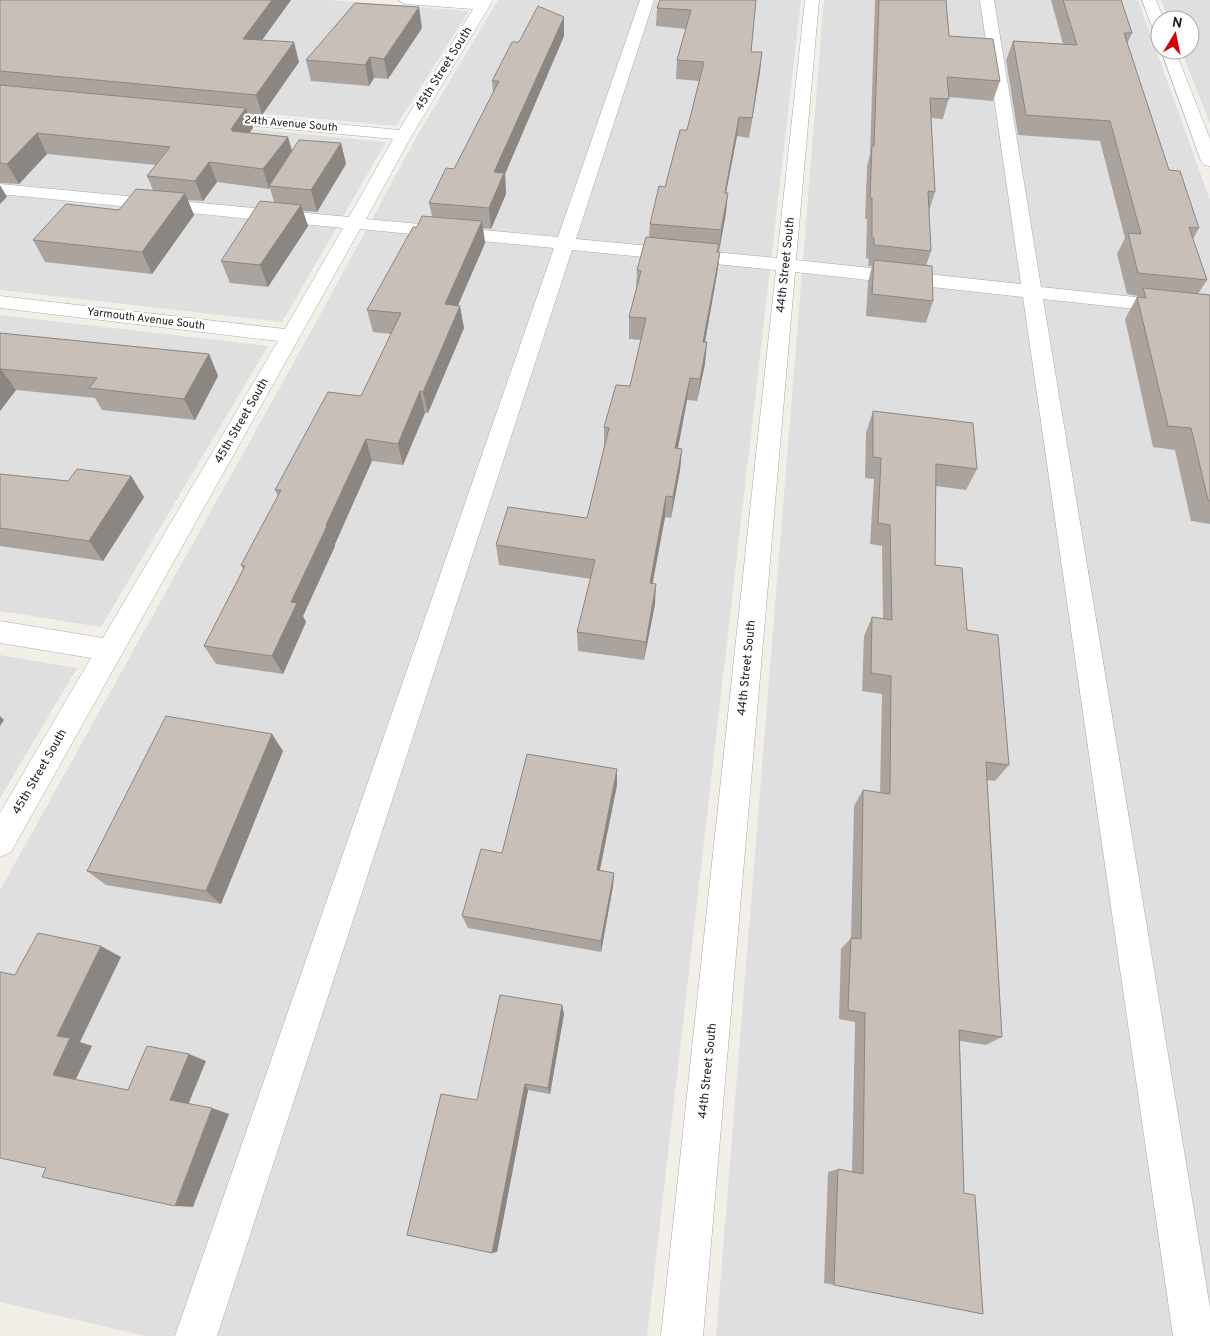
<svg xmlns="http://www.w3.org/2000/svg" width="1210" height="1336" font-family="Overpass,sans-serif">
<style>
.residential{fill:#e0dfdf}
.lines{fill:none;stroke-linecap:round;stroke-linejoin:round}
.minor-casing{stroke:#a9a9a9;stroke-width:1}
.minor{fill:#fff;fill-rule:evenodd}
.wall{fill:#aba49e}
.shaded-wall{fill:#8b8681}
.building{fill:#c7bfb8;stroke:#8b8681}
.labels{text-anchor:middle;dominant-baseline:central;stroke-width:4.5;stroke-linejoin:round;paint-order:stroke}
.far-street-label{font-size:11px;fill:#222;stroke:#fff}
.street-label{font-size:12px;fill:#222;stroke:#fff}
</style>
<rect width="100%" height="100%" fill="#f2efe9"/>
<!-- residential -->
<g class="residential">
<polygon points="0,0 329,0 469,11 396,126 0,89"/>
<polygon points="498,0 801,0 647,1336 145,1336 0,1302 0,890 314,326 417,136"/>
<polygon points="824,0 1138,0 1210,200 1210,1336 716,1336"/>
<polygon points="1161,0 1210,0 1210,124 1181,50 1190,50 1190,20 1169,20"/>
<polygon points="0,105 386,142 282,322 0,290"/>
<polygon points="0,315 268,346 101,627 0,611"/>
<polygon points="0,655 77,668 0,798"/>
</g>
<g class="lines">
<!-- minor casing -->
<g class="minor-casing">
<g id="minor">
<polygon points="398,0 493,0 412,135 366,219 558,237 640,0 654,0 576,239 777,258 805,0 819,0 796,260 1021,284 980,0 994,0 1041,287 1210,305 1210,317 1043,299 1210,1308 1210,1336 1173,1336 1023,297 795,272 703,1336 661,1336 776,270 572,250 217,1336 175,1336 554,248 360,229 11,852 0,857 0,813 91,658 0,643 0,621 103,638 278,341 0,308 0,296 285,329 343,228 0,194 0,184 349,217 393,139 213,122 207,120 205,117 207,114 213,112 399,130 473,9 405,4"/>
<polygon points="1142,0 1156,0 1164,20 1160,20 1160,33 1155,32 1153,29"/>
<polygon points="1161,50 1175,50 1210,139 1210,166 1204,165 1201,161"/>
</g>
</g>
<!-- minor -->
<use href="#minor" class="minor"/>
</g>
<!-- wall -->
<g class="wall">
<polygon points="0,0 291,0 262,40 299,62 262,115 248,114 253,128 249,132 292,151 341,143 346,164 317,212 303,211 308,226 268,287 230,283 221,261 274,202 270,188 269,189 217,182 203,201 187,200 194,215 152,274 45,262 33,240 119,210 153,190 147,176 156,165 47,154 19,184 0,183"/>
<polygon points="756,0 751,52 760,72 749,138 737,136 726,193 726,213 719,251 718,251 718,252 720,252 717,274 705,342 705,364 697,401 687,400 678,448 682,449 680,470 671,518 665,517 652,583 655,604 644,660 578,651 577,632 591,579 499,565 496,545 587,518 604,447 604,427 630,386 641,340 629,339 629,317 636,290 637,270 649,237 650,224 665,187 687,130 699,81 676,79 677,60 686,29 656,26 657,8"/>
<polygon points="875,0 946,0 949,36 1000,81 993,101 949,97 943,119 931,118 935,192 929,211 931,251 926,266 933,301 926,323 866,316 868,282 872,266 868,266 869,259 866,258 867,219 865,219 867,166 870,154"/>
<polygon points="1051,0 1121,0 1132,33 1127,44 1169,170 1199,228 1193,239 1207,280 1198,294 1210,295 1210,524 1191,521 1175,450 1153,447 1125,319 1137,297 1139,296 1127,294 1117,254 1125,238 1100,141 1018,135 1006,60 1013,41 1063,44"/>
<polygon points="422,28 388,79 374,78 369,86 311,81 306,60"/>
<polygon points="564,36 505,174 506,194 491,229 483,228 485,243 458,305 464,328 428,413 425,413 403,465 372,461 335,544 335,546 303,616 306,622 283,674 216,664 204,646 243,569 241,565 278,496 275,490 361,396 391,334 373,332 367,310 417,227 432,216 429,203 454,169 493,93 492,81 519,42"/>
<polygon points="0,333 209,354 218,376 195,420 102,410 95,398 16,390 0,411"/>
<polygon points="873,411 977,469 966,490 936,486 935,565 967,630 1009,765 995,781 987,780 1002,1037 986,1045 960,1041 964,1193 983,1314 824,1283 828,1172 838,1169 852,1172 855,1022 839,1019 841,949 851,938 854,806 863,790 880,793 882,694 862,691 864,636 872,617 883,619 882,546 870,544 874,479 865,478 866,433"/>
<polygon points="0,474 68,481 131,476 144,497 103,561 0,546"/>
<polygon points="283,751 221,904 106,885 87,871"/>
<polygon points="617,785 600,870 614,873 613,886 601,952 468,928 462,916 502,853"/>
<polygon points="562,1005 564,1014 550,1094 528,1090 497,1252 477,1100"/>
</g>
<!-- shaded-wall -->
<g class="shaded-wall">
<polygon points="272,0 291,0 249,58 243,39"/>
<polygon points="419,7 422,28 388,79 384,59"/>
<polygon points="564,17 564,36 505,174 506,194 491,229 489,208 494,172"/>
<polygon points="294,42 299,62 262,115 256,95"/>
<polygon points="762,52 760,72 749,138 752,118"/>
<polygon points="370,57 374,78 369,86 365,65"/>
<polygon points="246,108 253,128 239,147 231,129"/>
<polygon points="739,117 737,136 722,213 725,193"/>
<polygon points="37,133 47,154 19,184 7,164"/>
<polygon points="288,137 294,157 269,186 269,189 263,169"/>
<polygon points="341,143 346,164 317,212 311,190"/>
<polygon points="209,162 217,182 203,201 195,181"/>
<polygon points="0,185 7,197 0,204"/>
<polygon points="185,193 194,215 152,274 142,252"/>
<polygon points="728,193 726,213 719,251 721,230"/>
<polygon points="301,205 308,226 268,287 260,265"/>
<polygon points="482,221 485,243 449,326 445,304"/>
<polygon points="720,252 717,274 701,364 703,342"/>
<polygon points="460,306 464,328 428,413 423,392"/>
<polygon points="707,342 705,364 697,401 700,379"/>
<polygon points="209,354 218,376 195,420 184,399"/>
<polygon points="0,369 1,369 16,390 0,411"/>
<polygon points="690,378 687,400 674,469 675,448"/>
<polygon points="420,391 425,413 403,465 398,444"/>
<polygon points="366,439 372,461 335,544 335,546 303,616 306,622 283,674 272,656 291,602"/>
<polygon points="682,449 680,470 671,518 673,497"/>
<polygon points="131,476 144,497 103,561 89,541"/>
<polygon points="666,496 665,517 649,603 650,583"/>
<polygon points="656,584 655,604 644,660 646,642"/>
<polygon points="0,716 4,720 0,726"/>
<polygon points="272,734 283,751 221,904 206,891"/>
<polygon points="617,769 617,785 597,883 597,870"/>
<polygon points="614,873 613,886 601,952 601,941"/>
<polygon points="101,946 121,957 80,1042 92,1046 75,1081 53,1075 57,1036"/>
<polygon points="562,1005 564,1014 550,1094 548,1088"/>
<polygon points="189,1054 206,1061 188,1105 170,1100"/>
<polygon points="525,1084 528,1090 497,1252 492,1253"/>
<polygon points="212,1108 229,1114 193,1207 175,1206"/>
</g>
<!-- building -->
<g class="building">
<polygon points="0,0 272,0 243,39 294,42 256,95 0,71"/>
<polygon points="660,0 756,0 751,52 762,52 752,118 739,117 725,193 728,193 721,230 650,224 659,186 665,187 680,130 687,130 704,62 677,60 691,10 657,8"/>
<polygon points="879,0 946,0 949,36 993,39 1000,81 947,77 949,99 930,98 935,192 928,191 931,251 874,245 874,238 872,238 872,198 870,198 872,145 874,146"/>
<polygon points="1063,0 1121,0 1132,33 1124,33 1169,170 1180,171 1199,228 1189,227 1207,280 1138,273 1128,233 1141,234 1110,121 1026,115 1013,41 1077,45"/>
<polygon points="355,3 419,7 384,59 370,57 365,65 306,60"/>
<polygon points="538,6 564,17 494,172 504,173 489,208 429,203 446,168 454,169 499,81 492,81 512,42 519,42"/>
<polygon points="0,85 246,108 231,129 233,129 232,131 288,137 263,169 209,162 195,181 147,176 170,147 37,133 7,164 0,163"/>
<polygon points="299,140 341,143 311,190 269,186"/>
<polygon points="136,189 185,193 142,252 33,240 66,204 119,210"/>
<polygon points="260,201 301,205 260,265 221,261"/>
<polygon points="422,216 482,221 445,304 460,306 423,392 420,391 398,444 366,439 326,525 327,526 291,602 297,603 272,656 204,646 245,566 241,565 281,490 275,490 328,392 361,396 401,313 367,310 413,227 417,227"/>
<polygon points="646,237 719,244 717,252 720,252 703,342 707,342 700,379 690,378 675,448 682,449 673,497 666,496 650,583 656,584 646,642 577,632 595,560 496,545 508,507 587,518 609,428 604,427 616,385 630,386 646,318 629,317 641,271 637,270"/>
<polygon points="874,260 932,266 933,301 872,294"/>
<polygon points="1143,288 1210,295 1210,501 1208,500 1191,428 1168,426 1137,297 1146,298"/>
<polygon points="0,333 209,354 184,399 89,388 97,378 1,369 0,369"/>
<polygon points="873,411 973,423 977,469 936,464 935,565 962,568 967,630 998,635 1009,765 986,762 1002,1037 959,1030 964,1193 975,1195 983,1314 834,1285 838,1169 863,1174 865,1013 848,1010 851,938 861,939 863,790 890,794 891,676 871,673 872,617 892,620 890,525 878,523 881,458 873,457"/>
<polygon points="77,469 131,476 89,541 0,528 0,474 68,481"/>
<polygon points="166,716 272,734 206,891 87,871"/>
<polygon points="527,754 617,769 597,870 614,873 601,941 462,916 481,849 502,853"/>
<polygon points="38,933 101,946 57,1036 70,1038 53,1075 128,1090 147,1046 189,1054 170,1100 212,1108 175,1206 42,1177 46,1168 0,1158 0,972 15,975"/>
<polygon points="500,995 562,1005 548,1088 525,1084 492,1253 407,1235 441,1094 477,1100"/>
</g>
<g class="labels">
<!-- far-street labels -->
<g class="far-street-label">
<text transform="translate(291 124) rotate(5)">24th Avenue South</text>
<text transform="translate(146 319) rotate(7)">Yarmouth Avenue South</text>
</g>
<!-- street labels -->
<g class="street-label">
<text transform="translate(444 69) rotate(-58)">45th Street South</text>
<text transform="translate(786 265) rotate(-84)">44th Street South</text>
<text transform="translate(242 421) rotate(-60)">45th Street South</text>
<text transform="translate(747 668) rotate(-84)">44th Street South</text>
<text transform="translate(40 772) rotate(-60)">45th Street South</text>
<text transform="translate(708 1071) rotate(-84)">44th Street South</text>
</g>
</g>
<!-- north arrow -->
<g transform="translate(1175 35) rotate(10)"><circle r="24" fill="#ffffff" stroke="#a7a7a7"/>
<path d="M0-4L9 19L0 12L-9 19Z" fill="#d40000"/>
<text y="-8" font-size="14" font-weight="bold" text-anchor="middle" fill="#222222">N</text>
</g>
</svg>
